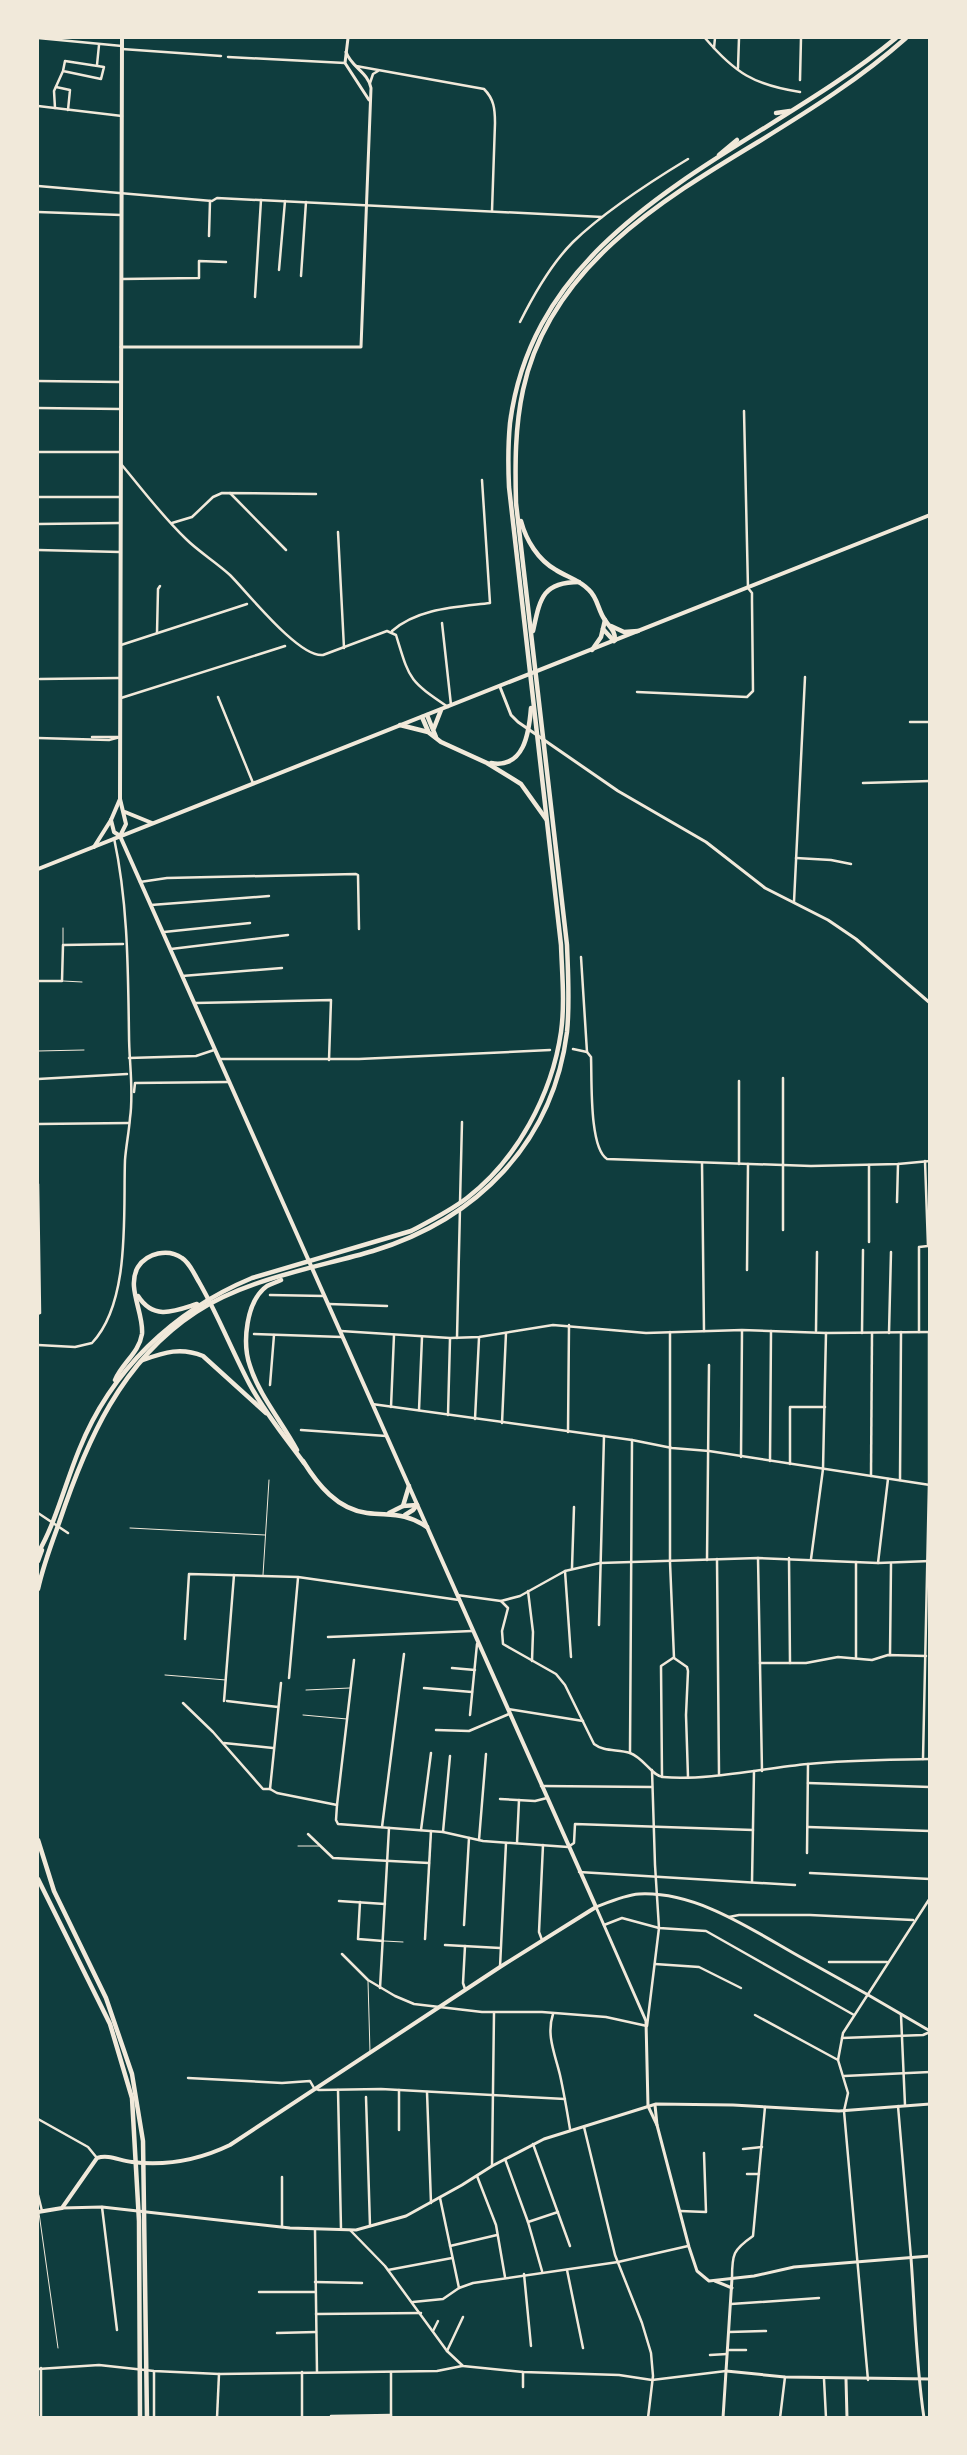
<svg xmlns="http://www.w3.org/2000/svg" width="967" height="2455" font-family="Roboto,sans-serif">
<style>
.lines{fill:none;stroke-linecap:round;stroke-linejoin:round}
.service{stroke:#f1e9da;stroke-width:1}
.minor{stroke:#f1e9da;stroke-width:2.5}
.tertiary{stroke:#f1e9da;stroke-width:3}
.secondary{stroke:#f1e9da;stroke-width:4}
.primary{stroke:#f1e9da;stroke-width:4}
.trunk{stroke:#f1e9da;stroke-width:4.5}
</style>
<rect width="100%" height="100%" fill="#0f3d3e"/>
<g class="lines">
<!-- service -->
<g class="service">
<polyline points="63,945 63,928"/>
<polyline points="63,981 82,982"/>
<polyline points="38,1051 84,1050"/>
<polyline points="130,1528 265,1535"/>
<polyline points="263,1575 269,1480"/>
<polyline points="165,1675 226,1680"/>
<polyline points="306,1690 350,1688"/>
<polyline points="303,1715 347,1719"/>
<polyline points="298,1846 319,1846"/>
<polyline points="384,1941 403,1942"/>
<polyline points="368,1981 370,2052"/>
<polyline points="39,2213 58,2348"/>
</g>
<!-- minor -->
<g class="minor">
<polyline points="38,38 122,46"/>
<path d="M705 38C735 73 754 85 800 92"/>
<polyline points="714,48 715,38"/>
<polyline points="122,49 221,56"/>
<polyline points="228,57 345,63"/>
<polyline points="97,65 99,45"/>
<path d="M356 66 484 89C494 99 495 109 495 123L492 211"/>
<polyline points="738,68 739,38"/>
<polyline points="800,80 801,38"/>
<polyline points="370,83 373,74 378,71"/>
<polyline points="56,87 70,90 68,110"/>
<polyline points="38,106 122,116"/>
<polyline points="55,108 54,91 63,71 65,61 104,67 101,79 63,71"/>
<polyline points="38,186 212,201 217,198 602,217"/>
<polyline points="38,212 121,215"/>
<polyline points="209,236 210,201"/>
<polyline points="279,270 285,201"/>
<polyline points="301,276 306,202"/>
<polyline points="122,279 199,278 199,261 226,262"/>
<polyline points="255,297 261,200"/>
<path d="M520 322C534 294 551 264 573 242 605 211 650 182 688 159"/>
<polyline points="38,381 120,382"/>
<polyline points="38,408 120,409"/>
<polyline points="38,452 120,452"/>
<path d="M121 464C142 489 162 516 186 539 199 552 216 562 230 575 248 593 299 658 323 655L387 631 396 635C410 680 408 680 448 707"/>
<polyline points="230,493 286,550"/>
<polyline points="38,497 120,497"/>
<polyline points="172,523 192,517 213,497 222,493 316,494"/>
<polyline points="38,524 120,523"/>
<polyline points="338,532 344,648"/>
<polyline points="38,550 120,552"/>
<polyline points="442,623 451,705"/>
<path d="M392 631C418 608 457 607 490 603L482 480"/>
<polyline points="157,633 158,589 160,586"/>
<polyline points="121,645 247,604"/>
<polyline points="40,679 120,678"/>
<polyline points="637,692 747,697 753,691 752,602 752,593 748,588 744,411"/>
<polyline points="218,697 253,783"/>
<polyline points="121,698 285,646"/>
<polyline points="910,722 930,722"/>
<polyline points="92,737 118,737"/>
<polyline points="38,738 109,740 120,737"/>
<polyline points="863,783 930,781"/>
<polyline points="796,858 831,860 851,864"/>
<polyline points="140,882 167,878 356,874 358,875 359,929"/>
<polyline points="794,902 805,677"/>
<polyline points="151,905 269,896"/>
<polyline points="164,932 250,923"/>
<polyline points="171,949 288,935"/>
<polyline points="581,957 587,1052"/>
<polyline points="182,976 282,968"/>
<polyline points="38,981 62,981 63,945 123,944"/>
<polyline points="195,1003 331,1000 329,1060"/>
<path d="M573 1049 587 1052 591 1057C592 1079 589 1148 607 1159L811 1166 898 1164 930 1161"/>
<polyline points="129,1058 196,1056 214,1050"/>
<polyline points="219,1059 359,1059 550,1050"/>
<polyline points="38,1079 127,1074"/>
<polyline points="134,1092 135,1083 228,1082"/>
<polyline points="38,1124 129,1123"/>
<polyline points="702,1163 704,1331"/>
<polyline points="739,1164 739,1081"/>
<polyline points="869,1165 869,1242"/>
<polyline points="38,1184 40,1313 38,1314"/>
<polyline points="897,1202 898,1164"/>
<polyline points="460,1203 462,1122"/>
<polyline points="783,1230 783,1078"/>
<polyline points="747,1270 748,1164"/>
<polyline points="270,1295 324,1296"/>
<polyline points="329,1304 387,1306"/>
<polyline points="341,1331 450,1338 479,1337 553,1325 646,1333 742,1330 826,1333 930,1332"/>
<polyline points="816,1331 817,1252"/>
<polyline points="670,1332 670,1562 674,1658"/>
<polyline points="919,1332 919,1247 928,1246 925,1161"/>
<polyline points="862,1333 863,1250"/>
<polyline points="889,1333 891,1252"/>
<polyline points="254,1334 342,1337"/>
<polyline points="457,1338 460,1208"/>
<path d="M38 1345 75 1347 92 1343C131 1302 123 1212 125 1160 126 1146 129 1132 130 1118 134 1091 129 1062 129 1035 128 969 128 903 114 838"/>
<polyline points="270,1385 274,1335"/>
<polyline points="372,1404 632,1440 672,1448 709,1451 930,1485"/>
<polyline points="391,1407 394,1335"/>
<polyline points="419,1410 422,1337"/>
<polyline points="448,1415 450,1339"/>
<polyline points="475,1419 479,1338"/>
<polyline points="502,1423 506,1333"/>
<polyline points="301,1430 386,1436"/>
<polyline points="568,1432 569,1325"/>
<polyline points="741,1457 742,1331"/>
<polyline points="770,1461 771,1331"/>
<polyline points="790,1464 790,1407 825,1407"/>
<polyline points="871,1476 872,1333"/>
<polyline points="900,1480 901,1332"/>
<polyline points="38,1513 68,1533"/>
<polyline points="758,1558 762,1771"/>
<polyline points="789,1558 790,1663"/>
<polyline points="717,1559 719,1774"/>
<polyline points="811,1559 823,1469 826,1333"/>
<polyline points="707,1560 709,1365"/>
<polyline points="856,1562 856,1658"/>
<polyline points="878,1563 888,1479"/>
<polyline points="572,1568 574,1507"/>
<polyline points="565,1571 571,1657"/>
<polyline points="528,1591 533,1632 532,1661"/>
<polyline points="457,1595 501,1601 520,1596 565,1571 600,1563 758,1558 878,1563 930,1561"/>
<path d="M501 1601 508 1608 502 1631 503 1644 556 1674 565 1685 594 1744C604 1752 618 1749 630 1753 644 1758 652 1776 663 1777 707 1781 764 1768 808 1764 848 1760 889 1760 930 1759"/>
<polyline points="599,1625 604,1436"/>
<polyline points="328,1637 472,1631"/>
<polyline points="185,1639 189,1574 298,1577 459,1600"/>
<polyline points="890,1655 891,1564"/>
<polyline points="674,1658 687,1667 688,1671 686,1715 688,1777"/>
<polyline points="354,1660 337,1805 336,1820 338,1824 443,1832 483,1841 568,1847 574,1843 575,1824 753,1830"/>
<polyline points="760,1663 806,1663 838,1657 872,1660 888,1655 926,1656"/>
<polyline points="452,1668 475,1670"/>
<polyline points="289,1678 298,1578"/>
<polyline points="424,1688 472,1692"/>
<polyline points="224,1701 234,1575"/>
<polyline points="227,1701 278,1707"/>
<polyline points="183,1703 213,1732 263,1789 270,1789"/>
<polyline points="508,1709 583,1721"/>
<polyline points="470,1715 477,1644"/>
<polyline points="436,1730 469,1731 509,1714"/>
<polyline points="224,1743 273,1748"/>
<polyline points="630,1753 632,1440"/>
<polyline points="923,1759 929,1484 929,1332"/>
<polyline points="662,1777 661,1666 673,1658"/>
<polyline points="808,1783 930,1787"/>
<polyline points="541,1786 652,1787"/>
<polyline points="270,1789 281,1683"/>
<polyline points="270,1789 277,1793 337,1805"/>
<polyline points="500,1799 535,1801 547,1798"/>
<polyline points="382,1827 404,1654"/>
<polyline points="808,1827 930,1831"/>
<polyline points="421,1830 431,1753"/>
<polyline points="443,1832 450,1756"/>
<polyline points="308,1834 333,1858 429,1863"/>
<polyline points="479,1840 486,1754"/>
<polyline points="517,1843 519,1800"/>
<polyline points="807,1853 808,1764"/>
<polyline points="579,1872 795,1885"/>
<polyline points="810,1873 930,1879"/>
<polyline points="752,1882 754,1771"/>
<polyline points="339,1901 385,1904"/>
<polyline points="360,1902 358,1939 383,1941"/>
<polyline points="729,1917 739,1915 810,1915 913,1920"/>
<polyline points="464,1925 469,1838"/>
<polyline points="604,1925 622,1918 659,1928 706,1931 854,2015"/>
<polyline points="425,1939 431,1831"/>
<polyline points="542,1940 539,1932 543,1845"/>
<polyline points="445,1945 500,1948"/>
<polyline points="465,1946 463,1983 465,1989"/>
<polyline points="342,1954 368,1980 395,1996 414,2004 482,2012 542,2012 606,2017 647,2026 659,1928 655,1865 652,1770"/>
<polyline points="829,1962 887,1962"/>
<polyline points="655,1964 699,1967 741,1988"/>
<polyline points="500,1967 506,1843"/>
<polyline points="380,1988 389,1828"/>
<path d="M553 2014C546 2035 555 2054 560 2075 564 2093 567 2111 570 2129"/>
<polyline points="755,2015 838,2060"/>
<polyline points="901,2015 905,2105"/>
<polyline points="842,2038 923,2035 930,2032"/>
<polyline points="844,2076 930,2072"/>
<polyline points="188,2078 282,2083 310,2081 314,2088 319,2090 381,2089 565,2099"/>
<polyline points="338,2090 341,2229"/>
<polyline points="399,2090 399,2130"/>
<polyline points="427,2092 431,2203"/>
<polyline points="366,2097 370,2226"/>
<polyline points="898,2106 911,2258"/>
<polyline points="38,2119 88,2147 97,2158"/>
<polyline points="584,2127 615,2255 642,2323 651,2353 653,2376 648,2418"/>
<polyline points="533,2144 570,2246"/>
<polyline points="743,2149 762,2147"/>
<polyline points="505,2159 528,2222 542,2271"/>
<polyline points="492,2166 494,2013"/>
<polyline points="747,2174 759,2174"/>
<polyline points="477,2176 496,2225 505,2277"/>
<polyline points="38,2195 42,2211"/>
<polyline points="440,2198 459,2288"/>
<polyline points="102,2207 117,2330"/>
<polyline points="680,2211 706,2212 704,2153"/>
<polyline points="528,2222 558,2212"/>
<polyline points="282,2227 282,2177"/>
<polyline points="315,2230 317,2372"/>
<polyline points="350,2230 385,2266 447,2351 463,2366 523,2372 619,2375 652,2380 726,2371"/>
<polyline points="450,2246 497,2235"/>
<polyline points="388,2270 452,2258"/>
<polyline points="567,2270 583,2348"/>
<polyline points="524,2274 531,2346"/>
<path d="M732 2278C732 2254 733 2250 753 2236L765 2107"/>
<polyline points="315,2282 362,2283"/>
<polyline points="259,2292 315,2292"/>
<polyline points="413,2302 443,2299 459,2288 473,2283 618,2262 688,2246"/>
<polyline points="731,2304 819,2298"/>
<polyline points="316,2314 421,2313"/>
<polyline points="433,2331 438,2321"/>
<polyline points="729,2332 766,2331"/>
<polyline points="277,2333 316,2332"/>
<polyline points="728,2350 746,2350"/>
<polyline points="447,2351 463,2317"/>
<polyline points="710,2355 727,2354"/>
<polyline points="41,2368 41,2418"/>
<polyline points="38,2369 99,2365 154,2371 219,2374 437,2371 462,2366"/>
<polyline points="302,2372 302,2418"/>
<polyline points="391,2372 391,2418"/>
<polyline points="824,2379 826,2418"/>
<polyline points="868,2380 844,2111 848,2093 838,2060 843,2033 930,1898"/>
<polyline points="523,2387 523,2372"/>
<polyline points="331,2416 391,2415"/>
<polyline points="154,2418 154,2372"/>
<polyline points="217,2418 219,2374"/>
<polyline points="780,2418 785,2377"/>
</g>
<!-- tertiary -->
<g class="tertiary">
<polyline points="348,38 345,63 369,100"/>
<path d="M121 347H361L371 88C368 72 351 67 346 52"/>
<polyline points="500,687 511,715 518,722 618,791 706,842 765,888 828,920 856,939 930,1003"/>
<polyline points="655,2105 657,2125 689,2247 697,2271 709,2281 754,2276 794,2267 930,2256"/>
<path d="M657 2125 648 2106 646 2021 596 1907C609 1902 625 1895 639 1894 698 1891 755 1932 804 1959 846 1982 888 2006 930 2031"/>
<polyline points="62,2208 102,2207 290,2228 356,2230 406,2216 462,2185 492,2166 544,2139 656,2104 733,2105 839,2111 930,2104"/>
<path d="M911 2258C915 2311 916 2365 924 2418"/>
<polyline points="715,2281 732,2288"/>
<polyline points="726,2371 785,2377 930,2379"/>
<polyline points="846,2379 847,2418"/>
<polyline points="723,2418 732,2278"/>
</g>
<!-- secondary -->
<g class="secondary">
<polyline points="125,812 152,823"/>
<polyline points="120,836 126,824 120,799 122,38"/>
<polyline points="94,847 111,820 120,799"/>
<path d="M38 2212 62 2208 97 2158C109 2154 120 2161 132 2162 166 2166 199 2160 230 2145L500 1967 596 1907 120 836 114 832 111 820"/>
</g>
<!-- primary -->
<polyline class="primary" points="38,869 930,515"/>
<!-- trunk -->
<g class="trunk">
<polyline points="776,113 790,111"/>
<polyline points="719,155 737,140"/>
<path d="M521 521C526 540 538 560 556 570 567 577 580 580 589 590 598 598 598 611 605 620 610 628 615 630 615 640"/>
<polyline points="611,626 624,632 638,631"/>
<polyline points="603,629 614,641"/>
<path d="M533 631C540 599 542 582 579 582"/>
<polyline points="592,650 601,637 605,620"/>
<polyline points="427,715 436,737"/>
<polyline points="422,717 428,731"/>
<polyline points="400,725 428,732 441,742 487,763 521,784 546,819"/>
<polyline points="434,728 441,710"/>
<path d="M491 763C524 769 529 733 531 708"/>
<path d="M281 1280C277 1282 271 1284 267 1286 246 1301 242 1343 250 1366 259 1395 282 1422 297 1450"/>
<path d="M138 1296C154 1321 175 1311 197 1304"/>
<path d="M143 1360C165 1352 181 1347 203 1356L266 1413"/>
<path d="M115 1380C122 1363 139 1353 142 1334 144 1313 126 1287 138 1267 147 1253 168 1248 182 1258 190 1263 194 1274 199 1282 218 1315 232 1351 250 1385 265 1413 285 1437 304 1463"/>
<path d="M303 1461C318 1485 337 1509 367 1513 392 1516 404 1512 427 1527"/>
<polyline points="403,1506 417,1505"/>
<polyline points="389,1513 403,1506 409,1486"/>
<polyline points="405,1515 413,1510 417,1505"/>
<path d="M38 1553C56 1522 65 1484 79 1450 111 1370 173 1311 252 1278L411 1231C430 1221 450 1211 467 1198 517 1160 552 1094 561 1032 565 1003 562 974 561 945L509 487C508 465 508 444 510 423 537 216 756 154 896 38"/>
<polyline points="38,1561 42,1550"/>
<path d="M38 1589C43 1566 51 1545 59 1523 86 1442 121 1361 196 1312 246 1279 315 1268 373 1251 477 1219 553 1143 567 1032 570 1002 568 974 567 945L516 503C515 464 515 427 523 390 549 268 660 201 758 142 810 110 861 78 906 38"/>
<polyline points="38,1840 54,1891 106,1998 132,2074 143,2141 147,2418"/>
<polyline points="38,1879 110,2024 132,2098 139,2221 140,2418"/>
</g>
</g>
<!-- border -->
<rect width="967" height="2455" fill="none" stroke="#f1e9da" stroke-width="78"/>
</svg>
